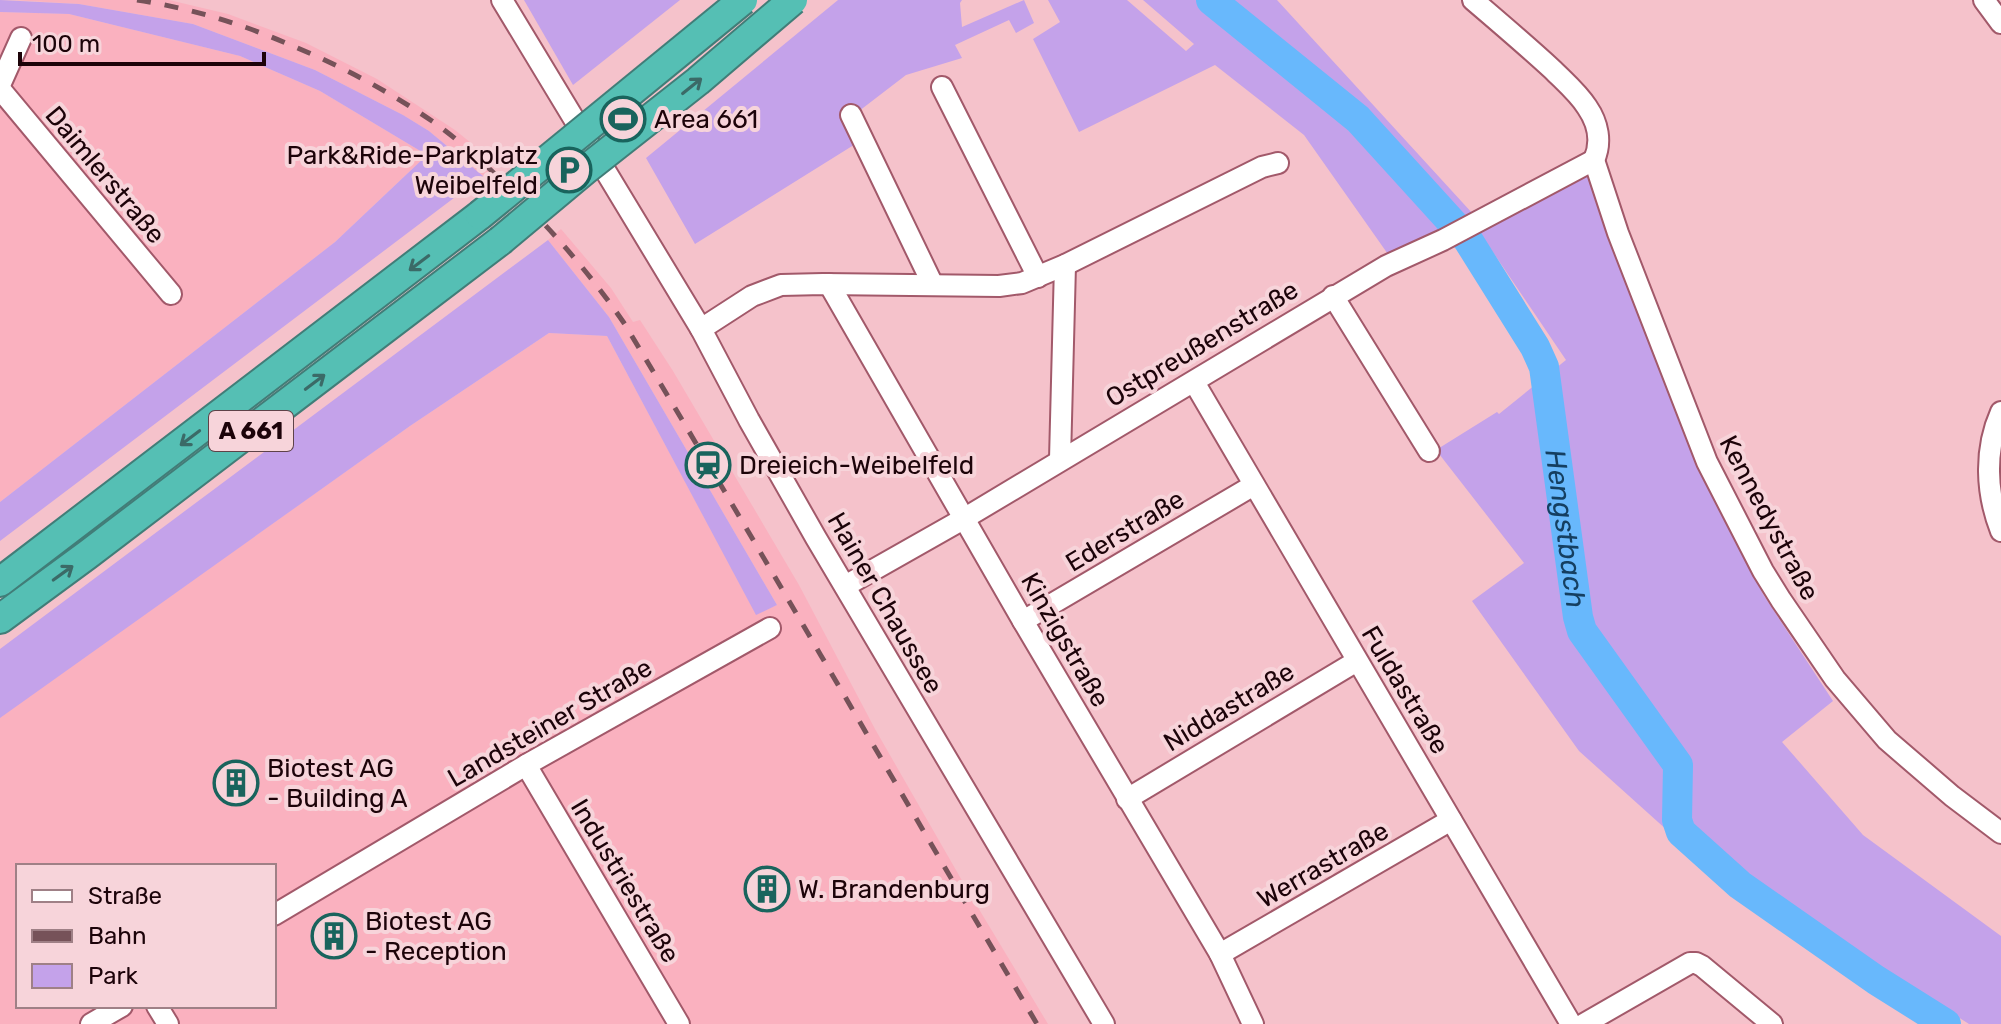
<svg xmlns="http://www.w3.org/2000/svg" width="2001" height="1024" font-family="Rubik,sans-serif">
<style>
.built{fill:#fab1bf;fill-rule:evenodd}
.green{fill:#c4a2ea}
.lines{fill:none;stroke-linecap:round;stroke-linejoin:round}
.river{stroke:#68b8fc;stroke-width:30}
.minor-casing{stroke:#a2596a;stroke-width:24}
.highway-casing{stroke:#417d78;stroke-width:32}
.minor{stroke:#fff;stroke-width:20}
.highway{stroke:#55bfb4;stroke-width:28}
.rail{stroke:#765259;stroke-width:5;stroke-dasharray:14 14;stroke-linecap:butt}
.highway-bridge-casing{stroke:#417d78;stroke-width:32;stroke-linecap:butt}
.highway-bridge{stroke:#55bfb4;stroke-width:28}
.oneway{stroke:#3b6a67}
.labels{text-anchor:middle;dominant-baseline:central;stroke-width:8;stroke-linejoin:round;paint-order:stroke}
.shield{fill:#f7d4da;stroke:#5e4248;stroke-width:2}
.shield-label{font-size:24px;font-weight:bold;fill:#1c0309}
.poi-label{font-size:26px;fill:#1c0309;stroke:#f7d4da;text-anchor:start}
.street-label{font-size:26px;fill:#1c0309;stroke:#f7d4da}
.water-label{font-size:28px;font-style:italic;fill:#153f61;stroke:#f7d4da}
</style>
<rect width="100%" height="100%" fill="#f5c2cb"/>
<!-- built -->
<g class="built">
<polygon points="13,0 169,0 228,14 306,43 377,79 455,130 497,164 483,176 429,131 403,115 315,70 193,24 79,4"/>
<polygon points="0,12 69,14 240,56 320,91 427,155 335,242 0,502"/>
<path d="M561 229 611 288 633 322 640 320 673 371 799 585 875 729 968 891 1048 1024H0V717L410 426 549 333 607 336 756 614 777 605 609 317 548 240ZM18 866H274V1006H18Z"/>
</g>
<!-- green -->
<g class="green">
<polygon points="0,0 79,4 193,24 315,70 403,115 429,131 483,176 0,541 0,502 335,242 427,155 320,91 240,56 69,14 0,12"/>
<polygon points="524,0 680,0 573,85"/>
<polygon points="838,0 962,0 960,3 962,27 1024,0 1034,23 1016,33 1009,20 955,45 962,58 906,75 846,121 857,143 695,244 646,158"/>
<polygon points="1048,0 1127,0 1186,51 1194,44 1143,0 1277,0 1473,214 1390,257 1304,135 1215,65 1079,132 1033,39 1060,22"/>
<polygon points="1590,175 1662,378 1701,470 1763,594 1833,701 1782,742 1863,835 2001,936 2001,1024 1969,1024 1958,1017 1955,1024 1932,1024 1747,902 1579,751 1472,601 1524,563 1436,450 1497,412 1499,414 1566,360 1480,233"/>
<polygon points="548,240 609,317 777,605 756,615 607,336 549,333 410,426 0,718 0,649"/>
</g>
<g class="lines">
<!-- river -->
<path class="river" id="s1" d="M1211 0 1358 119 1468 240 1535 347 1544 367 1578 617 1582 631 1678 765 1677 820 1681 832 1740 885 1876 980 1946 1024"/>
<!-- minor casing -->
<g class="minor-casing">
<g id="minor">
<polyline points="502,0 701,329 749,420 816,538 1104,1024"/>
<path d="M1473 0C1500 23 1527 46 1553 70 1565 82 1578 93 1587 107 1598 123 1602 142 1594 160"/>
<polyline points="1984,0 2001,23"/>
<polyline points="0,85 21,38"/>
<polyline points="942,87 1038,277"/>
<polyline points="0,89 171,294"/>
<polyline points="851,115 933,285"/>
<polyline points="1594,160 1618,233 1707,462 1763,571 1781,600 1835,679 1887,740 1952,796 2001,833"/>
<polyline points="829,284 1023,621 1220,954 1253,1024"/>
<polyline points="1333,296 1429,451"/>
<polyline points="701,329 752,296 781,285 823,284 999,286 1022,283 1065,265 1262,167 1278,163"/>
<polyline points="1194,382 1571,1024"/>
<path d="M2001 412C1984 450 1986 493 2001 531"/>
<polyline points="1060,459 1065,265"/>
<polyline points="845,586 965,518 1386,266 1443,240 1594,160"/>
<polyline points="1023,621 1254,485"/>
<polyline points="526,765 679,1024"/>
<polyline points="1127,799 1357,661"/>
<polyline points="274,915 526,765 770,628"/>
<polyline points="1220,954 1451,820"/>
<polyline points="157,1006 168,1024"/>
<polyline points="91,1024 122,1006"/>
<polyline points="1584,1024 1690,963 1696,963 1702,966 1772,1024"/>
</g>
</g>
<!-- highway casing -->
<g class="highway-casing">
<g id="highway">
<polyline points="0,582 480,215"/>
<polyline points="0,619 87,555 500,241"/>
</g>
</g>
<!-- minor -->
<use href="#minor" class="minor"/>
<!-- highway -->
<use href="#highway" class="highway"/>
<!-- rail -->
<path class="rail" d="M137 0C189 8 240 23 288 44 339 65 387 90 432 121 459 140 483 162 506 185 550 228 589 272 624 323 764 555 899 791 1037 1024"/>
<!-- highway-bridge casing -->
<g class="highway-bridge-casing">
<g id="highway-bridge">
<polyline points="480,215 743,0"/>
<polyline points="500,241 585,170 698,81 793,0"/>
</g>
</g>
<!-- highway-bridge -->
<use href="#highway-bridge" class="highway-bridge"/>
</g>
<!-- one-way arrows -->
<defs><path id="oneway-shaft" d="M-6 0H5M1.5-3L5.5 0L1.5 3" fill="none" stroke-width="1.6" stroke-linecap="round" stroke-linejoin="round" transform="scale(2)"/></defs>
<g class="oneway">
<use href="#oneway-shaft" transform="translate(692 86) rotate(-39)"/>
<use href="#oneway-shaft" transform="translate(419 263) rotate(143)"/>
<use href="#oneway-shaft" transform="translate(315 382) rotate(-37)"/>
<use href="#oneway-shaft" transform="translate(190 438) rotate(143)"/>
<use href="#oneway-shaft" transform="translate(63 573) rotate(-36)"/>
</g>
<!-- icons -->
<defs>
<g id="stadium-ring" transform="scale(2.3)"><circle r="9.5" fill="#f7d4da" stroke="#19645d" stroke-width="1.5"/><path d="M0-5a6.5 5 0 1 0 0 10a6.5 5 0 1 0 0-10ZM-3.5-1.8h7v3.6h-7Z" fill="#19645d"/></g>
<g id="parking-ring" transform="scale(2.3)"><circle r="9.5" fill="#f7d4da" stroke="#19645d" stroke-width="1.5"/><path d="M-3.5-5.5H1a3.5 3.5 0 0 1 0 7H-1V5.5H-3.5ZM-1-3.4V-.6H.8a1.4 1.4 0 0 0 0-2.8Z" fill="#19645d"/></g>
<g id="station-ring" transform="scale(2.3)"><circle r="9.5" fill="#f7d4da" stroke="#19645d" stroke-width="1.5"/><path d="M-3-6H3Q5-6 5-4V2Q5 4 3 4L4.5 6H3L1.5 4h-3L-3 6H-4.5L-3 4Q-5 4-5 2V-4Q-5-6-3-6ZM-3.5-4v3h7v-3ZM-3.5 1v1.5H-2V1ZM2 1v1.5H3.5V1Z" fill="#19645d"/></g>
<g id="building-ring" transform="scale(2.3)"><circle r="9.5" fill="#f7d4da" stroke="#19645d" stroke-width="1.5"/><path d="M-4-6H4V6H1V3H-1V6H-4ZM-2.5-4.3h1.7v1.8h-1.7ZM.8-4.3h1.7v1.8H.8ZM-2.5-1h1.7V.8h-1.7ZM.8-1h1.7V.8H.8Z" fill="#19645d"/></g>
</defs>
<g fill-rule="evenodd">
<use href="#stadium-ring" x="623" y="119"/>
<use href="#parking-ring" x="569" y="170"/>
<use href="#station-ring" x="708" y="465"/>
<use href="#building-ring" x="236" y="783"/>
<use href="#building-ring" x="767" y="889"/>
<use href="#building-ring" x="334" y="936"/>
</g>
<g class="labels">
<!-- shield labels -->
<rect class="shield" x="209" y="411" width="84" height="40" rx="6"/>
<g class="shield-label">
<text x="251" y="431">A 661</text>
</g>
<!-- poi labels -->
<g class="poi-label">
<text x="654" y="119">Area 661</text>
<text x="538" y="155" text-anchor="end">Park&amp;Ride-Parkplatz<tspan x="538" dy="30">Weibelfeld</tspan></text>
<text x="739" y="465">Dreieich-Weibelfeld</text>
<text x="267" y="768">Biotest AG<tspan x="267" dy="30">- Building A</tspan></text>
<text x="798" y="889">W. Brandenburg</text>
<text x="365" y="921">Biotest AG<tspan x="365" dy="30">- Reception</tspan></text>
</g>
<!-- street labels -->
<g class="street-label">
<text transform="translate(105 175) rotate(50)">Daimlerstraße</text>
<text transform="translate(1202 344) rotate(-31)">Ostpreußenstraße</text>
<text transform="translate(1769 518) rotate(62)">Kennedystraße</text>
<text transform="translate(1125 531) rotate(-31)">Ederstraße</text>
<text transform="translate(885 603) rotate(60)">Hainer Chaussee</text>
<text transform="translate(1065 640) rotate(60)">Kinzigstraße</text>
<text transform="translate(1405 690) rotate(59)">Fuldastraße</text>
<text transform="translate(1229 707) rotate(-31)">Niddastraße</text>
<text transform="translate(550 723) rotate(-30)">Landsteiner Straße</text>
<text transform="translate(1323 865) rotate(-30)">Werrastraße</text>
<text transform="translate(625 881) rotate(59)">Industriestraße</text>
</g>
<!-- water labels -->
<g class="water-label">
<text stroke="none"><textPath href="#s1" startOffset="664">Hengstbach</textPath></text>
</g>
</g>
<!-- legend -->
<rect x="16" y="864" width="260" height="144" fill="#f7d4da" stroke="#9f8086" stroke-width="2"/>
<rect x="32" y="890" width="40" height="12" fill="#ffffff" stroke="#9f8086" stroke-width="2"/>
<text x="88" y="904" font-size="24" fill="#1c0309">Straße</text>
<rect x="32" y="930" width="40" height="12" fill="#765259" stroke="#9f8086" stroke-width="2"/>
<text x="88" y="944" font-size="24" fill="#1c0309">Bahn</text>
<rect x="32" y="964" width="40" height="24" fill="#c4a2ea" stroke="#9f8086" stroke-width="2"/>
<text x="88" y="984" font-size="24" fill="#1c0309">Park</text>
<!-- scale -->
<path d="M20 52v12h244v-12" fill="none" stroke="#1c0309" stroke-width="4"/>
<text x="32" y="52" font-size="24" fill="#1c0309" stroke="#f7d4da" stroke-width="6" paint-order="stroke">100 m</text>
</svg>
